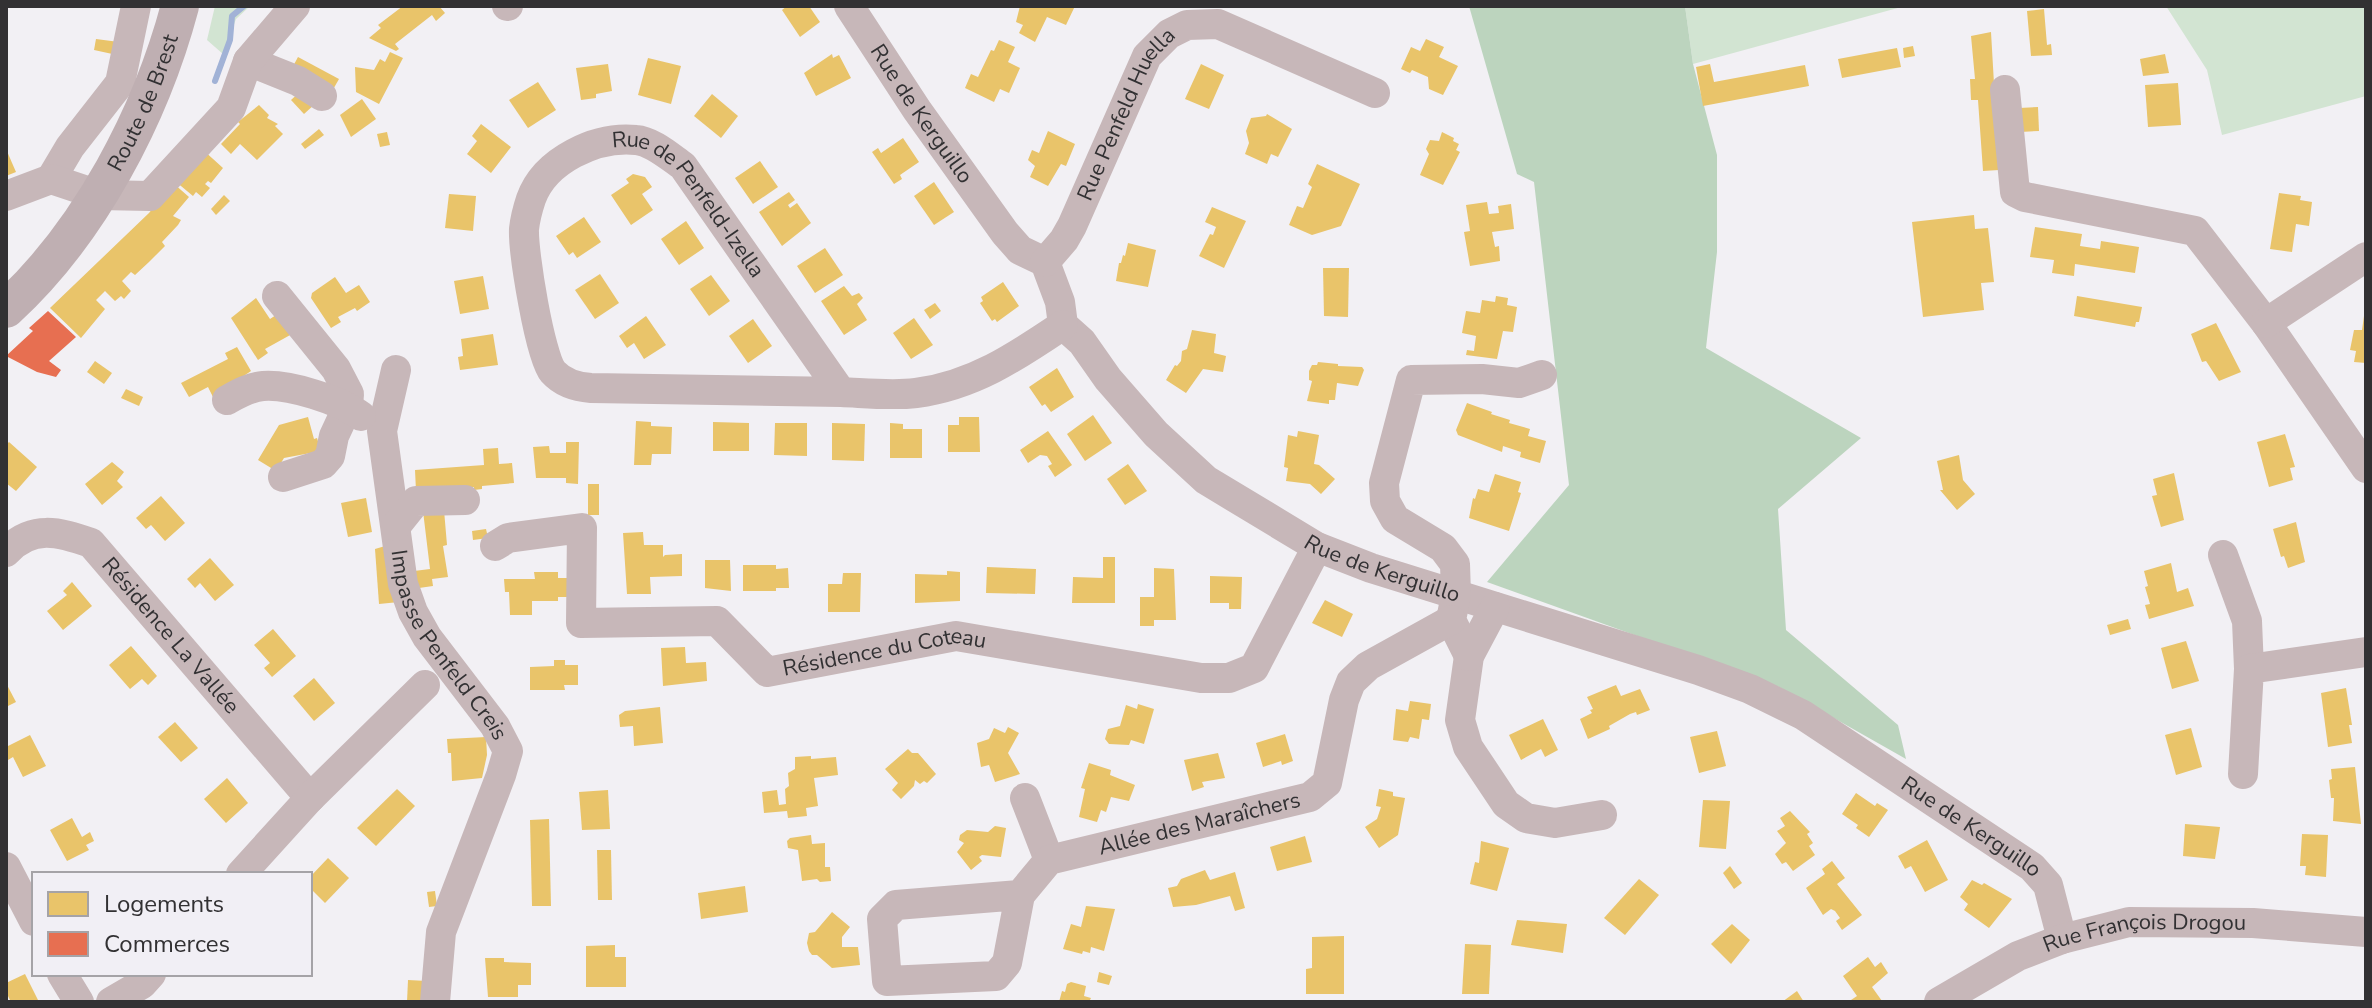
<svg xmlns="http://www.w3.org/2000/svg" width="2372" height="1008" font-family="'Nunito Sans',sans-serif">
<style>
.green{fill:#d2e4d2}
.forest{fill:#bcd4be}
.homes{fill:#e9c46a}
.shops{fill:#e76f51}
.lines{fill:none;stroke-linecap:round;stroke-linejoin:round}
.stream{stroke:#a1b2d6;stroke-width:6}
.minor{stroke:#c7b7b9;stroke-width:30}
.major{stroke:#bfafb2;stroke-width:38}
.labels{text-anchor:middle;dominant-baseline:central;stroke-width:8;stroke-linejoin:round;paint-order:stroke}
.street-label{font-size:22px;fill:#323133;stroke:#f1eff5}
</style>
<rect width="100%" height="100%" fill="#f2f0f4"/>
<!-- green -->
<g class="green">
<polygon points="215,6 250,6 236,19 223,54 207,40"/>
<polygon points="1685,6 1905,6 1693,64"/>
<polygon points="2166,6 2366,6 2366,96 2222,135 2207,70"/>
</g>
<!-- forest -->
<polygon class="forest" points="1469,6 1685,6 1693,64 1717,155 1717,252 1706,348 1861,438 1778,509 1786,630 1898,725 1906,759 1779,687 1487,582 1569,485 1534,182 1517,174"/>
<!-- homes -->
<g class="homes">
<polygon points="403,6 439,6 445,13 436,21 432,15 395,44 399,49 396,51 369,38 381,28 378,25"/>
<polygon points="787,6 809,6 820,22 800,37 782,10"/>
<polygon points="1020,6 1075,6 1066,25 1047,17 1035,42 1019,33 1023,25 1016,22"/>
<polygon points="2044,9 2047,45 2051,44 2052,55 2031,56 2027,11"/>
<polygon points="1991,32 1999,170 1983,171 1978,100 1971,100 1970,79 1975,79 1971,36"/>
<polygon points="96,39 119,42 117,55 94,50"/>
<polygon points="1426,39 1444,47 1439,57 1458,66 1443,95 1429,89 1428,77 1412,70 1410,73 1401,69 1411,47 1420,51"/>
<polygon points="999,40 1015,47 1008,62 1020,68 1009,93 1000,89 994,102 965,88 971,74 978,77 991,50 994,51"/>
<polygon points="1913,46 1915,56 1904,58 1903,48"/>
<polygon points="1897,48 1901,67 1842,78 1838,59"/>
<polygon points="390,52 403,58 379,104 356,92 355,67 374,70 380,59 385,62"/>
<polygon points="832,54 833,58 839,55 851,78 816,96 804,73"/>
<polygon points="2165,54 2169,73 2143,76 2140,59"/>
<polygon points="298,57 339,79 331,93 291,70"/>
<polygon points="648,58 681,66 671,104 638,95"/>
<polygon points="608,64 612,91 596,94 596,98 581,100 576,68"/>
<polygon points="1201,64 1224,75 1209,109 1185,99"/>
<polygon points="1710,64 1714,82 1805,65 1809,86 1703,106 1696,67"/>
<polygon points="538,82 556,110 528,128 509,100"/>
<polygon points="2178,83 2181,125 2148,127 2145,85"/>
<polygon points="302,90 315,104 304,114 291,100"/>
<polygon points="712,94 738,116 721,138 694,116"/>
<polygon points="362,99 376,119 351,137 340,115"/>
<polygon points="259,105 269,115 267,118 278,124 275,126 283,134 257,160 240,144 231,154 221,144 240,124 238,122"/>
<polygon points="2038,107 2039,131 2020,132 2019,108"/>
<polygon points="1267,114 1292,129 1278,157 1271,154 1267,164 1245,154 1249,143 1246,131 1251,118 1266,116"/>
<polygon points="481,124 511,147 491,173 467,154 477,141 472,136"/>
<polygon points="319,129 324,135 305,149 301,144"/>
<polygon points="1048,131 1075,144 1066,166 1061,164 1048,186 1030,177 1035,166 1028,160 1032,150 1039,153"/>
<polygon points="387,132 390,145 380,147 377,134"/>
<polygon points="1442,132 1454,138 1453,141 1459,144 1456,150 1460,152 1443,185 1420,175 1429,154 1426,149 1430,140 1439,141"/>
<polygon points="903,138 919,162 900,175 902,179 894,184 872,152 878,148 881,153"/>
<polygon points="6,149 16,172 6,176"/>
<polygon points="202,149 223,168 211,183 208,181 205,184 210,188 202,197 196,192 193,196 175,181"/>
<polygon points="760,161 778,187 753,204 735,178"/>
<polygon points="1317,164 1360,184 1341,226 1312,235 1289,225 1297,206 1303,208 1312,187 1308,184"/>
<polygon points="633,174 645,177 652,187 642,194 653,210 631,225 611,195 629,183 626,179"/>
<polygon points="934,182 954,212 934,225 914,196"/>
<polygon points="173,183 189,197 173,216 181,220 178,225 162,242 165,246 149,262 135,275 131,272 122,281 131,291 124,299 121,296 115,301 105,291 96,300 105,309 81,338 50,308 149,213"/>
<polygon points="789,192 795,200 788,205 790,208 797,203 811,223 782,246 759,212"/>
<polygon points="2279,193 2301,196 2300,200 2312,202 2309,226 2296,224 2292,252 2270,249"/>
<polygon points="449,194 476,196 473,231 445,228"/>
<polygon points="224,195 230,201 216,215 211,209"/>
<polygon points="1487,202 1489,214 1499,213 1498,206 1511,204 1514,229 1492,232 1495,247 1499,246 1500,261 1470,266 1464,232 1470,231 1466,205"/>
<polygon points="1212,207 1246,221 1224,268 1199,256 1210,234 1213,235 1216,227 1205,222"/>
<polygon points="1974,215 1975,229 1988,228 1994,282 1981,283 1984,310 1923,317 1912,222"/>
<polygon points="584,217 601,242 577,258 573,252 569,255 556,236"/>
<polygon points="686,221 704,248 679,265 661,239"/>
<polygon points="2035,227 2082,234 2080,246 2100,249 2101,241 2139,247 2135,273 2075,264 2074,276 2052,273 2054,260 2030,257"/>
<polygon points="1128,243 1156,250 1148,287 1116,281 1119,263 1121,263 1123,255 1125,256"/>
<polygon points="825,248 843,275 815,293 797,266"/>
<polygon points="1323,268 1349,268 1348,317 1324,316"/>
<polygon points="600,274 619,303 595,319 575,290"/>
<polygon points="711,275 730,301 709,316 690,289"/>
<polygon points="483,276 489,309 460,314 454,281"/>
<polygon points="335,277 346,293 359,285 370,302 357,311 355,308 338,317 341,322 331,328 311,298 312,293"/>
<polygon points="1003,282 1019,306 997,322 995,319 992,321 980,303 983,301 981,297"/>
<polygon points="844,286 852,296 859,293 863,298 857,304 867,320 844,335 821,301"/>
<polygon points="1496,296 1508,298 1507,305 1517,307 1513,332 1503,331 1497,359 1466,355 1467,350 1474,351 1476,336 1462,333 1466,311 1480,313 1482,300 1495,302"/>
<polygon points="2077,296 2142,307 2139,322 2136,322 2135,327 2074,316"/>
<polygon points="256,298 270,319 279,313 292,334 265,349 268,353 258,360 231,318"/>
<polygon points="935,303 941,311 930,319 924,310"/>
<polygon points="646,316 666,345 644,359 634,343 627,348 619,336"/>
<polygon points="2364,316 2366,316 2366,363 2354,362 2356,351 2350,350 2354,330 2362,330"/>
<polygon points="914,318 933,345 911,359 893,333"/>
<polygon points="753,319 772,346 748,363 729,336"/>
<polygon points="2216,323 2241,372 2219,381 2206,361 2202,362 2191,334"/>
<polygon points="1192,330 1216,334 1214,353 1226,356 1223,372 1203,369 1186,393 1166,380 1175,365 1177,366 1181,361 1182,351 1187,349"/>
<polygon points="493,334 498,365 460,370 458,357 463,356 461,339"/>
<polygon points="237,347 251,371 213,397 208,387 189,397 181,383 228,359 225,353"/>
<polygon points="95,361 112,373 104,384 87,372"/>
<polygon points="1318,362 1338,364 1338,366 1362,367 1364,370 1358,386 1337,383 1335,400 1329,400 1329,404 1307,401 1312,381 1309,380 1309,371 1312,365 1317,365"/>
<polygon points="1057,368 1074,397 1051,412 1045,404 1042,406 1029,387"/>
<polygon points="126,389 143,397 139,406 121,398"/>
<polygon points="1467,403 1492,412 1491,414 1510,420 1509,423 1530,429 1528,436 1546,441 1540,463 1520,457 1521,452 1503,446 1502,452 1458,435 1456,430"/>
<polygon points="1093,415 1112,443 1085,461 1067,434"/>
<polygon points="308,417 314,439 317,438 321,451 284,458 276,471 258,460 279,425"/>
<polygon points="959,417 979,417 980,452 948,452 948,425 959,425"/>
<polygon points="636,421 651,422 651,426 672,427 671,454 652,454 651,465 634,465"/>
<polygon points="713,422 749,423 749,451 713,451"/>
<polygon points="775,423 807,423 807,456 774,455"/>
<polygon points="832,423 865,424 864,461 832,460"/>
<polygon points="890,423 903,424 903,429 922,429 922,458 890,458"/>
<polygon points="1048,431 1072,465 1055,477 1048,466 1052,464 1047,456 1040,455 1028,463 1020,450"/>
<polygon points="1298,431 1319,435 1314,464 1319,465 1335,479 1321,494 1310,484 1286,481 1288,468 1284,467 1288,435 1297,437"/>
<polygon points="2285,434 2295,467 2290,468 2293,480 2269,487 2257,442"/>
<polygon points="9,442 37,467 16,491 6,483 6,445"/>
<polygon points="566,442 579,442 578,484 566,483 566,478 536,478 533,447 549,446 550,453 566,453"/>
<polygon points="498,448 499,464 512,463 514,483 482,486 482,489 474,490 474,487 416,491 415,470 484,465 483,449"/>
<polygon points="1959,455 1963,480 1975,494 1957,510 1940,490 1943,490 1937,461"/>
<polygon points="112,462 124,472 117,481 123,487 102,505 85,484"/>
<polygon points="1128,464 1147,491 1125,505 1107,479"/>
<polygon points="2174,473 2184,520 2161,527 2152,496 2157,495 2153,479"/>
<polygon points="1495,474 1521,482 1518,492 1521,493 1509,531 1469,518 1473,498 1475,499 1478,489 1489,492"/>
<rect x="588" y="484" width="11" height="31"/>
<polygon points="161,496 185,523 165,541 151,525 146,529 136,518"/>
<polygon points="366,498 372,532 348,537 341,503"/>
<polygon points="444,510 447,545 443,546 448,577 432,579 433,586 419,588 406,572 430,569 423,511"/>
<polygon points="2296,522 2305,562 2288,568 2284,556 2281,557 2273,529"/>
<polygon points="486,529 488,538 473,540 472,531"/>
<polygon points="643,532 644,545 663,545 663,557 665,555 682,554 682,576 650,577 651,594 627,594 623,533"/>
<polygon points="392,544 399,602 379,604 375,549"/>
<polygon points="1103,557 1115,557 1115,603 1072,603 1073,577 1103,578"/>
<polygon points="210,558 234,585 215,601 200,583 195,588 187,579"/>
<polygon points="705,560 730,560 731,591 705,588"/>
<polygon points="2171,563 2177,592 2188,588 2194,606 2149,619 2145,605 2150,604 2145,587 2148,586 2144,571"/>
<polygon points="743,565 776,565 776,569 788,568 789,588 776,588 776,591 743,591"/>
<polygon points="987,567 1036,569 1035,594 986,593"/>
<polygon points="1154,568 1174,569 1176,620 1154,620 1154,626 1140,626 1140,597 1154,597"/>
<polygon points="947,571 960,572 960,601 915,603 915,574 947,575"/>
<polygon points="534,572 558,572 558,578 568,578 568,597 558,597 558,601 532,601 532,615 510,615 509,592 505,592 504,579 535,579"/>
<polygon points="843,573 861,573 860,612 828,612 828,584 842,584"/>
<polygon points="1210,576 1242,577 1241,609 1229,609 1229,603 1210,603"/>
<polygon points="72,582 92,606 63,630 47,611 67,595 63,591"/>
<polygon points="1325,600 1353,614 1342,637 1312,623"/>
<polygon points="2128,619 2131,629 2110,635 2107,625"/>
<polygon points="273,629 296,656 272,677 264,668 270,663 254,645"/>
<polygon points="2186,641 2199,681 2172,689 2161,648"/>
<polygon points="131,646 157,676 148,685 142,679 130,689 109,665"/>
<polygon points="685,647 686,663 706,662 707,681 663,686 661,648"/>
<polygon points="554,660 565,660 565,665 578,665 578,685 564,685 565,690 530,690 530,667 554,666"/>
<polygon points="314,678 335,703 314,721 293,696"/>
<polygon points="6,683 16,702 6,707"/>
<polygon points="1616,685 1621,696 1640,689 1650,710 1637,715 1636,712 1630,714 1609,726 1610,729 1588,739 1580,719 1592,713 1590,710 1593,709 1587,697"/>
<polygon points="2346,688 2352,725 2349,725 2352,743 2328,747 2321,693"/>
<polygon points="1410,701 1431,704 1429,720 1422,719 1419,739 1410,737 1408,742 1393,740 1396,709 1408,711"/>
<polygon points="1138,704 1154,709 1144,744 1131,740 1129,745 1109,744 1105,739 1108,729 1120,726 1126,705 1137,709"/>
<polygon points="660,707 663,743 634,746 633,726 620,727 619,715 625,711"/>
<polygon points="1543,719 1558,750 1545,757 1541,749 1521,760 1509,735"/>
<polygon points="175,722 198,748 181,762 158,737"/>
<polygon points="1008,727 1019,733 1008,753 1020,774 995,782 989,765 981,767 977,743 989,739 994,728 1005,733"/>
<polygon points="2191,728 2202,767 2176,775 2165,735"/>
<polygon points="1717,731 1726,766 1699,773 1690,737"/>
<polygon points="1285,734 1293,761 1282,765 1281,761 1263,767 1256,743"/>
<polygon points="30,735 46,766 23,777 13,757 8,760 6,747"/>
<polygon points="486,737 487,755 482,778 452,781 451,753 448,753 447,739"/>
<polygon points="908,749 912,753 918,753 936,774 927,783 924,781 920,784 915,780 914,786 901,799 892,790 898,783 885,769"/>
<polygon points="1218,753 1225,778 1202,782 1204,787 1192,791 1184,760"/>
<polygon points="811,756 811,759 836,757 838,775 814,778 818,806 806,808 807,816 788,818 787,811 764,813 762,792 777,790 779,805 786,804 785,789 789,786 788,773 795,769 795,757"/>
<polygon points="1089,763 1111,770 1110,775 1135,785 1129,801 1111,797 1106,812 1101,810 1097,822 1079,817 1085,789 1081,788"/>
<polygon points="2355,767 2361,824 2333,821 2334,798 2331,798 2329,780 2332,779 2331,769"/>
<polygon points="227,778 248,803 226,823 204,799"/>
<polygon points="397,789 415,806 376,846 357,828"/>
<polygon points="1379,789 1393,792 1393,796 1405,798 1398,835 1379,848 1365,827 1377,819 1381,807 1376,806"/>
<polygon points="608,790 610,829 582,830 579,792"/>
<polygon points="1856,793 1875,806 1877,803 1888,810 1869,837 1856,828 1858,825 1842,814"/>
<polygon points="1703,800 1730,801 1726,849 1699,847"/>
<polygon points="1790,811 1810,832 1807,834 1813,843 1809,846 1815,855 1793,871 1786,862 1782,864 1775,854 1786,843 1777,831 1785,826 1780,818"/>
<polygon points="72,818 82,837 90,832 94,841 86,845 89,850 67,861 50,830"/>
<polygon points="549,819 551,906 532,906 530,820"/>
<polygon points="2185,824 2220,827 2215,859 2183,856"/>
<polygon points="995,826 1006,828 1001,857 982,855 979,857 982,861 971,870 957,852 964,843 959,840 960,835 967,830 988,832"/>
<polygon points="2302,834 2328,835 2326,877 2305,875 2306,866 2300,866"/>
<polygon points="811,835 812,844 825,843 825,867 830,867 831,881 820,882 817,879 802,881 798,850 788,848 787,841 790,838"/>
<polygon points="1305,836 1312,862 1277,871 1270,847"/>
<polygon points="1927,840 1948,880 1925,892 1911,866 1905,869 1898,856"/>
<polygon points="1481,841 1509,848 1497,891 1470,884 1475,862 1479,863"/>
<polygon points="597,850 611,850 612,900 598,900"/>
<polygon points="328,858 349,878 325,903 310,888 310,877"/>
<polygon points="1832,861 1845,878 1837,884 1862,915 1842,930 1836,921 1840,918 1835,911 1831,909 1823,915 1806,888 1825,874 1822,869"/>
<polygon points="1730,866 1742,883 1734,889 1723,873"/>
<polygon points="1205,870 1210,880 1235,872 1245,908 1235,911 1230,896 1196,905 1173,907 1168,888 1177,886 1181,879"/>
<polygon points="1639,879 1659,895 1625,935 1604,918"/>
<polygon points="1972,880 1982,885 1984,883 2012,899 1989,928 1964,910 1968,904 1960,897"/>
<polygon points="745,886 748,912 701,919 698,893"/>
<polygon points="435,891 437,906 429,907 427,892"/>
<polygon points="1086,906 1115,909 1104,951 1091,947 1090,953 1083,951 1082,954 1063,949 1071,924 1081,927"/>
<polygon points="832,912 850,927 842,937 842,947 858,947 860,965 832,968 817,955 812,955 809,951 807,943 809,933 815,932"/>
<polygon points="1517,920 1567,924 1563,953 1511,945"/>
<polygon points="1732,924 1750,940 1731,964 1711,944"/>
<polygon points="1344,936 1344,994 1306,994 1306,969 1312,968 1312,937"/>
<polygon points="1465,944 1491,945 1489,994 1462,994"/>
<polygon points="615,945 615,957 626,957 626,987 586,987 586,946"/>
<polygon points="1868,957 1875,967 1881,962 1888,973 1872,987 1882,1001 1852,1002 1851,1000 1857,996 1843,976"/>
<polygon points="485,958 504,958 504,962 531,963 531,985 518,985 518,997 488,997"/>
<polygon points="1099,972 1112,976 1109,985 1097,982"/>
<polygon points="25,974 39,1002 11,1002 6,992 6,983"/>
<polygon points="408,980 427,981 426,1002 407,1002"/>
<polygon points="1071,982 1086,986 1084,996 1091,998 1089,1002 1059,1002 1062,991 1065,992 1067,984"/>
<polygon points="1797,991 1804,1002 1782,1002"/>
</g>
<!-- shops -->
<polygon class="shops" points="48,311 76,337 49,361 61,370 56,377 37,372 6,356 33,331 29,328"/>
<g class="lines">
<!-- stream -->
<polyline class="stream" points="215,81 230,40 232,16 244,6"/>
<!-- minor -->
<g class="minor">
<polyline points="507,6 508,6"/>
<path id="s1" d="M849 6 917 110 1005 233 1020 250 1045 262 1060 302 1063 325 1082 342 1108 379 1156 434 1206 480 1317 547 1371 568 1698 670 1750 689 1803 715 2032 867 2048 885 2062 939"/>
<polyline points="248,61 298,81 322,96"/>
<polyline points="2005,90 2015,192 2025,197 2195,231 2266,323 2366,468"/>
<polyline points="51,179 70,147 120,83 136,6"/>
<polyline points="6,196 51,179 99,195 150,196 231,108 248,61 295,6"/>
<path id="s2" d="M1045 262 1064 240 1072 226 1147 56 1169 34 1187 25 1218 24 1375 93"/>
<polyline points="277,296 336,369 349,394 348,406 334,436 330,456 323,464 283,477"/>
<polyline points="2266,323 2366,257"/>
<path id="s3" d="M396 370 382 431 403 584 413 612 427 637 495 726 508 751 501 775 441 932 435 1002"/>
<path id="s4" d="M841 392 591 388C577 387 563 383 553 372 540 357 523 252 524 229 525 220 528 208 531 199 545 160 596 136 636 140 652 141 670 157 683 166L841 392C865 393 892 396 916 393 973 386 1017 356 1063 325"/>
<path d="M227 400C238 394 250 387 263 386 289 384 340 400 361 416"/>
<polyline points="396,526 416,501 465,500"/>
<path id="s5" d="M495 546 508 538 582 528 581 623 717 621 767 672 956 636 1201 678H1229L1254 668 1317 547"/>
<path id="s6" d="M6 552C32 524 59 532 91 543L310 798"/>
<polyline points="2223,555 2247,621 2249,669"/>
<polyline points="1495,607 1469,656 1460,720 1468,747 1506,804 1526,818 1555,823 1602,815"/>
<polyline points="1469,656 1451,620 1456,595 1455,564 1443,548 1395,519 1385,501 1384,483 1411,380 1482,379 1519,383 1542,375"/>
<polyline points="2243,774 2249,669 2366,652"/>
<polyline points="1025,798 1049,860"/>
<polyline points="6,867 34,921"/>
<polyline points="241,874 310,798 425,685"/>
<path id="s7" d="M1020 895 896 905 882 919 887 981 996 976 1007 963 1020 895 1049 860 1310 797 1327 783 1344 700 1351 682 1368 666 1451 620"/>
<polyline points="62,974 79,1002"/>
<polyline points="111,1002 142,984 151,974"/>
<path id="s8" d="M1939 1002 2018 956 2062 939 2129 922 2253 923 2366 932"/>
</g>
<!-- major -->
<path class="major" id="s9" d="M6 309C90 232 151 115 180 6"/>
</g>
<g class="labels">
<!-- street labels -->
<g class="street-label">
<text stroke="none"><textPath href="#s9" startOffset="250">Route de Brest</textPath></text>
<text stroke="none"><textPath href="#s1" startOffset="130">Rue de Kerguillo</textPath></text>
<text stroke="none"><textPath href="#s2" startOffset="170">Rue Penfeld Huella</textPath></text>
<text stroke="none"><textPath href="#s4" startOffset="680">Rue de Penfeld-Izella</textPath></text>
<text stroke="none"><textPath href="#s1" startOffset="802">Rue de Kerguillo</textPath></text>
<text stroke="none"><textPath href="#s6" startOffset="214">Résidence La Vallée</textPath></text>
<text stroke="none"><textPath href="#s3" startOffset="292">Impasse Penfeld Creis</textPath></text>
<text stroke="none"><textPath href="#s5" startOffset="512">Résidence du Coteau</textPath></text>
<text stroke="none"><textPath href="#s7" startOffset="602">Allée des Maraîchers</textPath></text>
<text stroke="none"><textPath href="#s1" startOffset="1450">Rue de Kerguillo</textPath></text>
<text stroke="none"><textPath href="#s8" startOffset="222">Rue François Drogou</textPath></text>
</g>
</g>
<!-- border -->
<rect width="2372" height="1008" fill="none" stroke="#323133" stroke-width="16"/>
<!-- legend -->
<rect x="32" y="872" width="280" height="104" fill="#f1eff5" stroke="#a5a3a7" stroke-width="2"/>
<rect x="48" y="892" width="40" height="24" fill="#e9c46a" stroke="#a5a3a7" stroke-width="2"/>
<text x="104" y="912" font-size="24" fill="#323133">Logements</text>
<rect x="48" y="932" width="40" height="24" fill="#e76f51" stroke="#a5a3a7" stroke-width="2"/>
<text x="104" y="952" font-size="24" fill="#323133">Commerces</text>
</svg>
